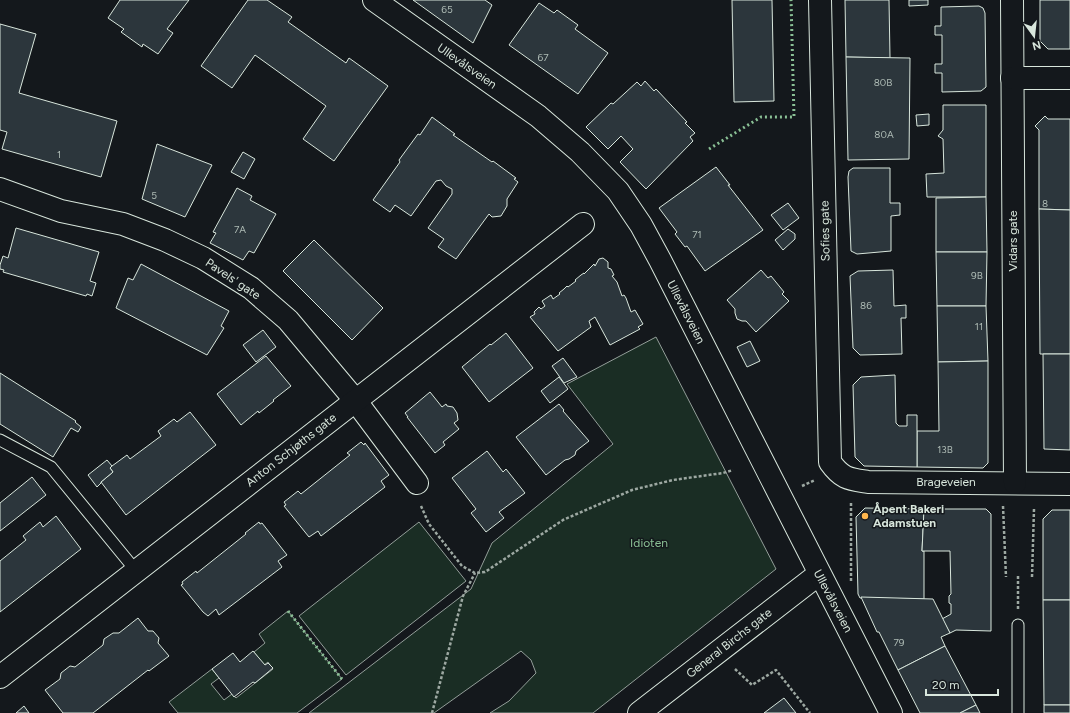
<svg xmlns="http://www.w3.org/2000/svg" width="1070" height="713" font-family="Figtree,sans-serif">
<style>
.green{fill:#1a2d24;stroke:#939e99}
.building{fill:#2c363c;stroke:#d8e6dc}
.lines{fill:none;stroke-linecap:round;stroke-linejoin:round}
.service-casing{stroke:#d8e6dc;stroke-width:13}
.minor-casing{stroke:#d8e6dc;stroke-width:24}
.tertiary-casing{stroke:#d8e6dc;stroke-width:24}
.path{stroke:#9da8a2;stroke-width:2.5;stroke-dasharray:3 2;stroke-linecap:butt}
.service{stroke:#14181c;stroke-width:11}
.minor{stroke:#14181c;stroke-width:22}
.tertiary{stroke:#14181c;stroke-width:22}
.hedge{stroke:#8ac095;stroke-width:3;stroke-dasharray:2 3;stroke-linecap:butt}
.poi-dot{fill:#ffb74d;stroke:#14181c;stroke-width:1.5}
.labels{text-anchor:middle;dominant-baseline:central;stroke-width:3;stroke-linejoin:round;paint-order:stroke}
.number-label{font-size:10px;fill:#adbab4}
.street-label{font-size:12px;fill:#d8e6dc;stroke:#14181c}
.poi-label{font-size:12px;font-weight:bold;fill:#d8e6dc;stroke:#14181c;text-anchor:start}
.park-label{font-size:12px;fill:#8ac095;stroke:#14181c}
</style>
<rect width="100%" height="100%" fill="#14181c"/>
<!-- green -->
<g class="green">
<polygon points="656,337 776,569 593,713 490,713 509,701 536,673 531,660 521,651 434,713 309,713 471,589 492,543 613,444 567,384"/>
<polygon points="419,522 466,581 346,675 299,616"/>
<polygon points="288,611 342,679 297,713 178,713 169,702 212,669 219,678 211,684 224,700 232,694 236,698 273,669 268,662 264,665 254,652 265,643 259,634"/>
</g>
<!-- building -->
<g class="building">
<polygon points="120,0 189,0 167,29 173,33 158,54 143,44 142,47 121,32 124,29 108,18"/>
<polygon points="248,0 267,0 292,17 288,22 346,63 349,58 388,86 334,161 303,139 326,106 255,55 232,88 201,66"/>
<polygon points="413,0 485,0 492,5 473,43"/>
<polygon points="732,0 772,0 774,101 734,102"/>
<polygon points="845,0 889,0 890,58 846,57"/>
<polygon points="909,0 928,0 928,5 909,6"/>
<polygon points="1040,0 1070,0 1070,49 1048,49 1040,41"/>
<polygon points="539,3 554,13 557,10 578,25 575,29 608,53 578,94 509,45"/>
<polygon points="979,6 983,8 985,13 986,87 981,91 942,92 942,73 935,73 935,64 942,64 942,35 935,35 935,26 941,26 941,7"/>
<polygon points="0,24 36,34 19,93 117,121 101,177 2,149 7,132 0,130"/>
<polygon points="846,57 910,58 909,159 848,160"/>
<polygon points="645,81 654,91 656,89 687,122 685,123 695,133 690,137 693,141 646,189 620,162 633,149 621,136 608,149 586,127 611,103 613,104 637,82 641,86"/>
<polygon points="943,105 986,105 986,197 927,197 926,174 944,173 943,139 938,136 943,130"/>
<polygon points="929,114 929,125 917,126 916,115"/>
<polygon points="1045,116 1048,119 1070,119 1070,210 1039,209 1039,130 1035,126"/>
<polygon points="432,117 455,134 453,135 492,162 493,161 516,178 514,179 518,182 507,199 507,206 501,216 492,217 489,214 456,259 438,247 444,239 428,228 452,194 452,189 446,186 441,180 436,181 411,216 395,205 390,212 373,200 400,162 399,160 418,134 420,135"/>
<polygon points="157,144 212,165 185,217 142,199"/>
<polygon points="243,152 255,159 244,179 231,172"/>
<polygon points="716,167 730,185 728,185 763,230 705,271 687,246 685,247 675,234 677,232 659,208"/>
<polygon points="853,168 890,168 890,203 900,203 900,215 891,216 891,251 857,254 851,251 848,177 849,171"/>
<polygon points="237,188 252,196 250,200 276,214 254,253 249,251 243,260 210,243 216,233 213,232"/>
<polygon points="986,197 987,252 936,252 936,198"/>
<polygon points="788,203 799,218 783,230 771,215"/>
<polygon points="1039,209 1070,210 1070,354 1040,354"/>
<polygon points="16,228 99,252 90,281 96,283 92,296 87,294 86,296 3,272 4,270 0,269 0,265 3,256 8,258"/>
<polygon points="788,229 795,234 795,239 783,250 775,240"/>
<polygon points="314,240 383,308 352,340 283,271"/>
<polygon points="936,252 987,252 986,306 937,306"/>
<polygon points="603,258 608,262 608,268 611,269 614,275 612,276 617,282 622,296 624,295 626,298 631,312 635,310 643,324 638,327 640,329 610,345 595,317 589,321 591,327 558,351 530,317 535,314 534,312 539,307 541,309 545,306 542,301 551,295 553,299 560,294 559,293 564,289 567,286 568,287 576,281 575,280 581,275 584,273 584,274 594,264 595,266 599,259"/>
<polygon points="141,264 229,311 221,326 224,328 207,355 116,308 128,278 133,280"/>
<polygon points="761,270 768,278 771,276 784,292 782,294 789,301 756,332 746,321 742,321 737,319 735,313 735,309 727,300"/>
<polygon points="893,270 894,306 906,305 906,318 901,318 902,354 860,355 853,348 850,276 858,271"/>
<polygon points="937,306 986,306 988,361 938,362"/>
<polygon points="263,330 276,347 256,362 243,345"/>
<polygon points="506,333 533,368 489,402 462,367 490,344 491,345"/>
<polygon points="750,341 760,361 747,367 737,347"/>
<polygon points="1043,354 1070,354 1070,450 1044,449"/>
<polygon points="266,356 291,386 273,400 274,401 259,413 258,411 241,425 217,394"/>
<polygon points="563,358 577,377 564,383 552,366"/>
<polygon points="988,361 988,463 983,468 917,467 917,431 939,431 938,362"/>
<polygon points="0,373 76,421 75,422 81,427 78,432 71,428 53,457 0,424"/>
<polygon points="895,375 896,423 899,426 907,426 907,415 917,415 917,467 864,466 855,457 853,385 861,377"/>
<polygon points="559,377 568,389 550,403 541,391"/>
<polygon points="430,392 442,407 446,404 447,406 453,407 457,413 458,420 454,423 459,429 443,442 445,445 435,453 407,417 408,417 405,413"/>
<polygon points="559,404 564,410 563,411 589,441 576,451 575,455 569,459 565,460 546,475 516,437"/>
<polygon points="190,412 216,445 126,515 101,482 113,472 110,468 112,466 127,455 130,459 161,436 158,431 174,419 177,422"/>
<polygon points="361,442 364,445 365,443 389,475 381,481 385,487 321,536 318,531 309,537 284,506 286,505 284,502 298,491 301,494 350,455 347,453"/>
<polygon points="487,451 503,472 506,469 525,493 499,512 504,518 486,532 471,513 476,509 452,478"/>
<polygon points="107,460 112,466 110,468 113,472 101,482 101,483 97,487 88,475"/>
<polygon points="32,477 46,495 0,531 0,503"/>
<polygon points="865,508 924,509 922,551 924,551 924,599 860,598 858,594 856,517"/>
<polygon points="924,509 986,509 991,514 991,631 956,630 950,633 942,619 951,614 951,604 949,603 949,596 951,594 950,551 922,551"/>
<polygon points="1052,510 1070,510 1070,600 1043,600 1043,519"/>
<polygon points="56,516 81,549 0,612 0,561 26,540 23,536 40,522 43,527"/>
<polygon points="259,522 260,524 262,523 287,555 278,561 282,567 219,615 216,609 208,616 203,612 181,585 183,584 182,582 196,571 197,573 246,534 245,533"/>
<polygon points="861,597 933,599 950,633 941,637 945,646 898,670 879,632 877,632"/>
<polygon points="1043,600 1070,600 1070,705 1044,705"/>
<polygon points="138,618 148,631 153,631 159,638 158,643 169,656 149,671 148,670 93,713 63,713 45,690 60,679 61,673 70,666 75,667 103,645 104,639 113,633 119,633"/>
<polygon points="945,646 976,705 960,713 920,713 898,670"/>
<polygon points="253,651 265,665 268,663 273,668 255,683 253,682 234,697 212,669 233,653 240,662"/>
<polygon points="784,698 796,713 764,713"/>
<polygon points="976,705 980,713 960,713"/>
<rect x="1044" y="705" width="26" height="8"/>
<polygon points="24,706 29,713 16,713"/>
</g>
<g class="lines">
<!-- service casing -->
<g class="service-casing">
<g id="service">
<polyline points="0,440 51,467 137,572"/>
<polyline points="1018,713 1018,625"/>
</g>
</g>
<!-- minor casing -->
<g class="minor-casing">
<g id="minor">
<path d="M820 0 830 462C842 479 849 479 868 482L1070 484"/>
<polyline points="1012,0 1015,483"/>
<polyline points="1012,78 1070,78"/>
<polyline points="0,189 61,211 123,224 165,240 203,258 251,288 288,320 355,400 417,483"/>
<polyline points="0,677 583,224"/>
<polyline points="639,713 819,574"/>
</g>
</g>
<!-- tertiary casing -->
<g class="tertiary-casing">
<polyline id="tertiary" points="374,0 538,116 580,152 618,191 641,225 660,260 891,713"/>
</g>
<!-- path -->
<g class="path">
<polyline points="802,486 815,480"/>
<polyline points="421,506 429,524 462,566 475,573 485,572 563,520 632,490 673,480 723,473 733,470"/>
<polyline points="1003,506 1006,577"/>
<polyline points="1018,576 1018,609"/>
<polyline points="1032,577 1034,509"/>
<polyline points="851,581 851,502"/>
<polyline points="735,669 752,685 776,670 810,713"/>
<polyline points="432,713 463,596 475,573"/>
</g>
<!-- service -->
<use href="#service" class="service"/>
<!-- minor -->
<use href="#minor" class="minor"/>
<!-- tertiary -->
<use href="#tertiary" class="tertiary"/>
<!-- hedge -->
<g class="hedge">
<polyline points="709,149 761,117 794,117 791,0"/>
<polyline points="288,611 342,679"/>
</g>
</g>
<!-- markers -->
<circle class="poi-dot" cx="865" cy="516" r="4"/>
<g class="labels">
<!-- number labels -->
<g class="number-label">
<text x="447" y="9">65</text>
<text x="543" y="57">67</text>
<text x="883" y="82">80B</text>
<text x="884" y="134">80A</text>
<text x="59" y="154">1</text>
<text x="154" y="195">5</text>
<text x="1045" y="203">8</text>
<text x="240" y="229">7A</text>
<text x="697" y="234">71</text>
<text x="977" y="275">9B</text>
<text x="866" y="305">86</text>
<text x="979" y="326">11</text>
<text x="945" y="449">13B</text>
<text x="899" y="642">79</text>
</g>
<!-- street labels -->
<g class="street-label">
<text transform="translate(467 66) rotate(35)">Ullevålsveien</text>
<text transform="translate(825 231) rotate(-91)">Sofies gate</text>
<text transform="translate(1013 241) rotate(-90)">Vidars gate</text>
<text transform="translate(233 279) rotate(34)">Pavels' gate</text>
<text transform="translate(686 312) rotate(63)">Ullevålsveien</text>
<text transform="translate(291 450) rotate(-38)">Anton Schjøths gate</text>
<text x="946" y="482">Brageveien</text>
<text transform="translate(833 601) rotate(62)">Ullevålsveien</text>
<text transform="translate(729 643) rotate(-38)">General Birchs gate</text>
</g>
<!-- poi labels -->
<g class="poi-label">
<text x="873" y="509">Åpent Bakeri<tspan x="873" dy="14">Adamstuen</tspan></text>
</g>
<!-- park labels -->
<g class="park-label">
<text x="649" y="543">Idioten</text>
</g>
</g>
<!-- north arrow -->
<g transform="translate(1034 36) rotate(165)" stroke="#14181c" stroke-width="3" paint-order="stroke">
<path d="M0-3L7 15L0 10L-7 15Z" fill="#d8e6dc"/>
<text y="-6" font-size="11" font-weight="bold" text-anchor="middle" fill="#d8e6dc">N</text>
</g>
<!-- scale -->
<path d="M926 689v6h72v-6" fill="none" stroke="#d8e6dc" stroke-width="2"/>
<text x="932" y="689" font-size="12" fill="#d8e6dc" stroke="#14181c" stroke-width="3" paint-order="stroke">20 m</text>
</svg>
